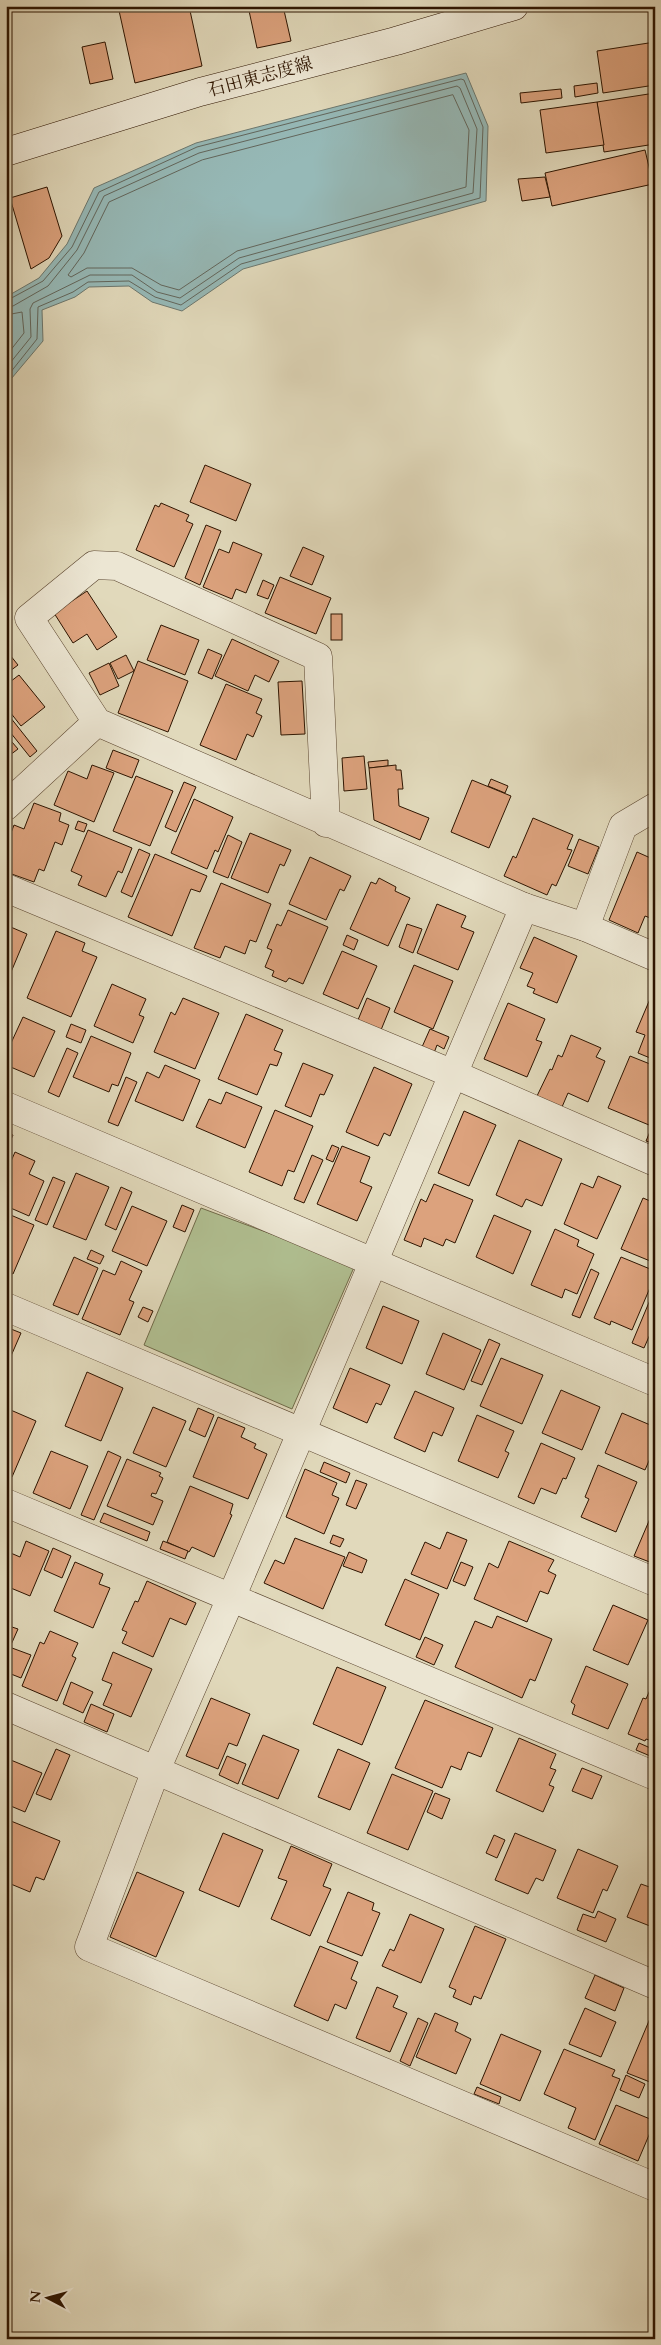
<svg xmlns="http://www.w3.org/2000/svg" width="661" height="2345" font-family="Cardo,'Noto Serif JP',serif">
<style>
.green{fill:#b1c092;stroke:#6f6a49}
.water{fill:#96b9b7;stroke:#6c776e}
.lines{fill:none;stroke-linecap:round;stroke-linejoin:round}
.shore{stroke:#62665c;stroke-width:1}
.building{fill:#dca27d;stroke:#2d1400}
.minor-casing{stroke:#5a452f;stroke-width:29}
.tertiary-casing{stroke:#5a452f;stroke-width:29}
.secondary-casing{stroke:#2d1400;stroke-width:29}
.minor{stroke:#ece6d3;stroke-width:28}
.tertiary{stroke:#ece6d3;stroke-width:28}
.secondary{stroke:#ece6d3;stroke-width:28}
.labels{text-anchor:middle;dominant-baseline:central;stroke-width:4.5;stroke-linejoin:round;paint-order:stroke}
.street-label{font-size:18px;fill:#2d1400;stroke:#ece6d3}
</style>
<rect width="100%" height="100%" fill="#e1d9bb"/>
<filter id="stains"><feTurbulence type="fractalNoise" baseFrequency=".004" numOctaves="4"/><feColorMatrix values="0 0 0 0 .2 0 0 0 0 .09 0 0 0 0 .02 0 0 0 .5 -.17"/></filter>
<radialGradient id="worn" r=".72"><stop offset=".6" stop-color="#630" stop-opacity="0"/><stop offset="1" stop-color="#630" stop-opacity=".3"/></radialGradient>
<!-- green -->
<polygon class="green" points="201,1208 355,1265 292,1409 144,1345"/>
<!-- water -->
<polygon class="water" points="466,73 488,126 486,201 243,269 182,311 152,302 129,286 89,287 75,297 42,310 43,341 6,385 6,297 39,278 67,244 94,188 196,143"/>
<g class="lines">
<!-- shore -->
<g class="shore">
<polygon points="453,95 469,130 466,187 237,251 179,290 161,285 132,268 87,268 71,277 68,275 84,253 109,202 202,160"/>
<polyline points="6,301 43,281 72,247 99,192 197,147 461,79 464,80 483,127 480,198 241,264 181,305 155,297 129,281 88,282 73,292 38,307 37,339 6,378"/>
<polyline points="6,307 13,306 48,286 77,250 104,196 199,153 457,86 460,88 477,129 473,193 239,258 180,298 157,292 132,275 90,275 33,303 30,309 31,337 6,368"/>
<polyline points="6,315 22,312 24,333 6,356"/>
</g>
</g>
<!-- building -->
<g class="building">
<polygon points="118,6 189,6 202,66 135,83"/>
<polygon points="248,6 283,6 291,41 257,48"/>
<polygon points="105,42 113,79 90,84 82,47"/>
<polygon points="655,42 655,85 603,93 597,51"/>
<polygon points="597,83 598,93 575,97 574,86"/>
<polygon points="561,89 562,98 521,103 520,93"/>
<polygon points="655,93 655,144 604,152 597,102"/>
<polygon points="597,102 604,145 546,153 540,110"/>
<polygon points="645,150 653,184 552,206 545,173"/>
<polygon points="545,177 550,197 522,201 518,179"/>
<polygon points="47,187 62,236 49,258 31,269 10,198"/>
<polygon points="205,465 251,484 236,521 190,502"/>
<polygon points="161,503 189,515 186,521 193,524 174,567 136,550 155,505 159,507"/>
<polygon points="206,525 221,531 200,585 185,578"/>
<polygon points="233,542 262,554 246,593 236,589 232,599 203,587 219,549 229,553"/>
<polygon points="303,547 324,556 312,585 290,576"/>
<polygon points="280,577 331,598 316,634 265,613"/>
<polygon points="263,580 274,585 268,599 257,595"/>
<polygon points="87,591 117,637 97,650 87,634 73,643 54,613"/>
<polygon points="6,611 12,620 6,624"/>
<rect x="331" y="614" width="11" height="26"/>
<polygon points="161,625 199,640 185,675 147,660"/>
<polygon points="232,639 279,661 269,682 255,675 248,691 215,676"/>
<polygon points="208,649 222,655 212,679 198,673"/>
<polygon points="6,650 18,665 6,674"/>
<polygon points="126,655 134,671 118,679 110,663"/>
<polygon points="138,661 188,681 168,732 118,713"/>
<polygon points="109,663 119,686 100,695 89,673"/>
<polygon points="19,675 45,707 21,726 6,707 6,685"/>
<polygon points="302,681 305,734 281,735 278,682"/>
<polygon points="226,684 262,699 256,713 262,716 253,737 247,734 236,760 200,745"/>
<polygon points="10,717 37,751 30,757 6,727 6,721"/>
<polygon points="6,735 18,749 6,758"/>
<polygon points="113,750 139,760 132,778 106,768"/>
<polygon points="364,756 367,789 344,791 342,758"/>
<polygon points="388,760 388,766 369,768 368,762"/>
<polygon points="92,765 114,773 94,822 54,805 68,771 87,779"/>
<polygon points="396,765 396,770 401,770 403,789 398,789 399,806 429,818 420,840 374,820 369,768"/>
<polygon points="136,776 173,791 150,846 113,831"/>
<polygon points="491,779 508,786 505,793 488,786"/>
<polygon points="472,780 511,796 489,848 451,832"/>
<polygon points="184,782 196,787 176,832 165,827"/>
<polygon points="194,799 233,817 218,852 215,850 207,869 171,853"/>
<polygon points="34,803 61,813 59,821 69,825 62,845 55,842 44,871 39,869 34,882 6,872 6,846 14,825 24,829"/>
<polygon points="533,818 573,835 567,849 572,850 556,886 552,884 547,895 504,876 513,856 516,858"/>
<polygon points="78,821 87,824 84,832 75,829"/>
<polygon points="88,830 132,848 122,873 118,871 106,897 78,885 82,876 71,871"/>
<polygon points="250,833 291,850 284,866 280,864 268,893 231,878"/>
<polygon points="228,835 242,842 228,878 213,872"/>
<polygon points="579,839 599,847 588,874 568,866"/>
<polygon points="139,849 150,854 132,897 121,892"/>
<polygon points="637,852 655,860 655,915 653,919 645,916 638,933 609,920"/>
<polygon points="155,854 207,876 200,892 191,889 172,936 128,917"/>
<polygon points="310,857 351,876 344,891 340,889 326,920 289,904"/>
<polygon points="379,878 396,887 395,891 410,898 388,946 350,929 371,882 376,884"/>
<polygon points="221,883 271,904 256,942 250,940 245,954 225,946 220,958 194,948"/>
<polygon points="437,904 466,916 461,927 474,932 458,970 417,953"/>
<polygon points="288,910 328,927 303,984 289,978 286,982 272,976 274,971 265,967 272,950 267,948 277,924 281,926"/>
<polygon points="407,924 422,929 413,953 399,947"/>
<polygon points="6,925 27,934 6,984"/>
<polygon points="56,931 85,943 82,951 97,957 71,1017 27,998"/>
<polygon points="347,935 358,940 354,950 343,945"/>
<polygon points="534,937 577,956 557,1003 533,993 535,989 527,986 533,973 520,968"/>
<polygon points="342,951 377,966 358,1009 323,994"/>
<polygon points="414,965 453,981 433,1029 394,1012"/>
<polygon points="112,984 146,999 139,1015 144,1017 133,1043 94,1026"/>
<polygon points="183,998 219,1013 195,1069 154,1052 171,1012 175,1015"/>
<polygon points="367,998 390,1008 381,1030 358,1020"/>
<polygon points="650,999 655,1001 655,1060 638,1053 645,1035 636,1032"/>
<polygon points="508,1003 545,1019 536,1040 542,1042 527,1077 484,1059"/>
<polygon points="246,1014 283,1030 274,1050 282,1053 277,1066 270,1064 257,1095 218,1079"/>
<polygon points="23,1017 55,1031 34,1077 6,1065 6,1054"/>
<polygon points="71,1024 86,1030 81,1043 66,1037"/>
<polygon points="430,1029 449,1037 444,1049 437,1045 434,1053 422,1047"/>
<polygon points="571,1035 601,1048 596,1057 605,1061 588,1102 568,1093 562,1107 537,1096 550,1069 552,1070 558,1055 562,1057"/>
<polygon points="91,1036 131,1053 118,1086 112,1084 109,1092 73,1077"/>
<polygon points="67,1048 78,1053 59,1097 48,1092"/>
<polygon points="630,1056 655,1066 655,1112 649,1125 608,1108"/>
<polygon points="303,1063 333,1075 324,1095 320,1094 311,1117 285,1106"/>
<polygon points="165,1065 200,1080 183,1121 135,1101 147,1072 159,1078"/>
<polygon points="374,1067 412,1084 390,1136 384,1133 378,1146 346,1132"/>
<polygon points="126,1077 137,1082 118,1126 108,1122"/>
<polygon points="226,1092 262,1107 245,1148 196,1127 209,1099 221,1104"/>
<polygon points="275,1110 313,1126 294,1172 288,1170 282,1186 249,1172"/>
<polygon points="464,1111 496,1125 469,1186 438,1173"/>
<polygon points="655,1120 655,1144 646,1141"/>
<polygon points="6,1132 13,1135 6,1151"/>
<polygon points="519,1140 562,1159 542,1206 526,1199 522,1207 496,1195"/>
<polygon points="332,1145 339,1148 333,1162 326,1159"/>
<polygon points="342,1146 370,1157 360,1182 372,1187 357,1221 317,1204"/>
<polygon points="15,1152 35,1161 29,1174 44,1181 29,1216 6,1206 6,1173"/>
<polygon points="312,1155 323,1160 304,1203 294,1199"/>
<polygon points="76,1173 109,1187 86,1240 53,1227"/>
<polygon points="598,1176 621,1186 597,1239 564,1224 581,1183 593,1188"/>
<polygon points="53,1177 65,1182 47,1225 35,1220"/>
<polygon points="434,1184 473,1200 455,1243 446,1239 443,1246 424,1238 421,1247 404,1240 421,1199 426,1202"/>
<polygon points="121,1187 132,1192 116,1230 105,1225"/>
<polygon points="643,1198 655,1203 655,1263 621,1249"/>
<polygon points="182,1205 194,1210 185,1232 173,1227"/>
<polygon points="132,1206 167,1221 147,1266 112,1251"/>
<polygon points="6,1213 34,1225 13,1274 8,1272 6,1277"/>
<polygon points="494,1215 531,1231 513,1274 476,1257"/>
<polygon points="555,1229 579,1240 577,1246 594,1254 577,1294 565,1289 562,1298 531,1285"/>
<polygon points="91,1250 104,1256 100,1264 87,1259"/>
<polygon points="74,1257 98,1268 78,1315 53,1305"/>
<polygon points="621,1257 655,1271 655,1276 632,1330 611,1321 610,1325 594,1318"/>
<polygon points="121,1261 142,1271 129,1300 134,1302 120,1335 82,1319 103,1270 115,1275"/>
<polygon points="591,1269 599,1273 580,1318 572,1315"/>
<polygon points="650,1300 655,1302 655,1323 644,1348 632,1343"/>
<polygon points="383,1306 419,1321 402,1364 366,1348"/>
<polygon points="143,1307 153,1311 148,1322 138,1317"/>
<polygon points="6,1327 21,1333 11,1356 6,1354"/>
<polygon points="443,1333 481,1350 464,1390 426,1374"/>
<polygon points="489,1339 500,1344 482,1385 471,1381"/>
<polygon points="501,1358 543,1375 522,1424 480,1406"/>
<polygon points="350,1368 390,1385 381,1405 376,1403 367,1423 333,1408"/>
<polygon points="87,1372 123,1388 101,1441 65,1426"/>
<polygon points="561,1390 600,1407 582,1450 542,1433"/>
<polygon points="415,1391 454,1408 442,1436 433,1432 425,1452 394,1438"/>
<polygon points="153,1407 186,1421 166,1467 133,1453"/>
<polygon points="6,1408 36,1421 12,1477 6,1474"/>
<polygon points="198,1408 214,1415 205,1437 189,1430"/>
<polygon points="622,1413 655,1427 655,1447 645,1470 605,1453"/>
<polygon points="477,1415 514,1431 505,1451 509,1453 498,1478 458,1461"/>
<polygon points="218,1417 245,1428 241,1437 256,1444 254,1448 267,1454 248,1499 193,1477"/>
<polygon points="541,1443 575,1458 566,1479 563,1478 556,1494 541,1488 534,1504 518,1497"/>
<polygon points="51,1451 88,1466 70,1509 33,1493"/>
<polygon points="108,1451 121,1457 94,1520 81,1515"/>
<polygon points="127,1459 161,1473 159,1476 163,1478 156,1494 152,1493 151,1496 163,1501 153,1525 107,1506"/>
<polygon points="324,1462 350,1473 346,1483 320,1472"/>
<polygon points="598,1465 637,1482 616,1532 581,1517 589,1499 585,1497"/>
<polygon points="305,1469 337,1483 332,1495 339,1498 324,1534 286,1517"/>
<polygon points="356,1480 367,1484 356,1509 346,1505"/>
<polygon points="190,1486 233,1504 230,1514 232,1515 214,1557 192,1547 189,1552 167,1542"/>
<polygon points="655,1507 655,1564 634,1556"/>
<polygon points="104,1513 150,1532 147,1541 100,1522"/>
<polygon points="447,1532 467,1540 447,1589 411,1574 425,1542 440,1549"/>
<polygon points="333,1535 344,1539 340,1547 330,1543"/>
<polygon points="295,1538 345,1557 323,1609 264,1583 275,1560 284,1564"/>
<polygon points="26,1541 49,1551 30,1596 6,1586 6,1551 20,1557"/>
<polygon points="163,1541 188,1551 185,1559 160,1549"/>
<polygon points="509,1541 554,1560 548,1571 556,1575 548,1594 540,1591 527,1622 474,1599 489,1563 498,1568"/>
<polygon points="53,1548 71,1556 62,1578 44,1570"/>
<polygon points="349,1552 367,1560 362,1573 343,1566"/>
<polygon points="75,1562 103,1574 99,1584 110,1588 93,1628 54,1611"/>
<polygon points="461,1562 473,1567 465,1586 453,1581"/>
<polygon points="405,1579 439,1594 420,1640 385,1625"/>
<polygon points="147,1581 196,1603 186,1625 170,1618 153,1657 122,1643 127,1632 122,1630 135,1601 138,1602"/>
<polygon points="613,1605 648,1620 628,1665 593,1650"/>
<polygon points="6,1609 11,1611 6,1624"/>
<polygon points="497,1616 552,1639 535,1681 530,1679 522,1698 455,1667 475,1621 492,1628"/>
<polygon points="6,1625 18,1629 6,1656"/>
<polygon points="50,1631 78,1643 72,1656 76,1658 57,1701 22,1686 40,1642 44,1644"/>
<polygon points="425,1637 443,1645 434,1665 416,1657"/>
<polygon points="12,1648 31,1655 21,1678 6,1672 6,1662"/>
<polygon points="113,1652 152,1669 131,1717 103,1705 112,1684 102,1680"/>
<polygon points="586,1666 628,1684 608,1729 572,1714 575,1705 571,1702"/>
<polygon points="337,1667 386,1687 362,1745 313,1724"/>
<polygon points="71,1682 93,1692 83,1713 63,1704"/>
<polygon points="653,1683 655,1683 655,1742 646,1739 645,1741 628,1734 643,1698 646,1699"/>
<polygon points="211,1698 250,1714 237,1746 229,1743 218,1769 186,1756"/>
<polygon points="425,1700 493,1728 481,1757 468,1752 461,1770 451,1766 442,1788 395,1768"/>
<polygon points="91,1704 114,1714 107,1732 84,1722"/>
<polygon points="263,1735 299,1750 278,1799 242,1784"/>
<polygon points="519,1738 556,1754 550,1768 556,1770 549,1785 554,1787 543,1812 496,1791"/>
<polygon points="639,1743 655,1750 655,1758 636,1750"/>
<polygon points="56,1749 70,1755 51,1800 36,1794"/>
<polygon points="338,1749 370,1763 350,1810 318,1797"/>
<polygon points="227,1756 246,1764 238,1784 219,1775"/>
<polygon points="6,1758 42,1773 25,1812 6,1804"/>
<polygon points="582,1768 602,1776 592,1799 572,1791"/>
<polygon points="392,1774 433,1791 408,1850 367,1833"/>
<polygon points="435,1793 450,1799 442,1819 427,1812"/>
<polygon points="6,1819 60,1841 44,1880 36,1877 30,1892 6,1882"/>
<polygon points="223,1833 263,1850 239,1907 199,1890"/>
<polygon points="515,1833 556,1850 543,1881 536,1878 528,1894 495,1880"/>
<polygon points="494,1835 505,1840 497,1858 486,1853"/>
<polygon points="291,1846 332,1864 323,1886 331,1889 310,1936 271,1919 287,1881 278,1878"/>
<polygon points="578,1849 618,1866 607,1891 603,1889 593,1913 557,1898"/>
<polygon points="137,1872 184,1892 156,1957 110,1937"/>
<polygon points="641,1884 655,1889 655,1928 627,1917"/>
<polygon points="348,1892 374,1903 372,1910 380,1913 362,1956 327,1942"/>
<polygon points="598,1911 616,1919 606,1942 577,1930 583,1914 595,1918"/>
<polygon points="410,1914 444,1929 421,1983 382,1966 390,1949 394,1951"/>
<polygon points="475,1926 506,1939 481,1999 474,1996 471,2005 453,1997 456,1990 449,1987"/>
<polygon points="320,1946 358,1962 351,1979 357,1982 346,2009 335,2004 328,2021 294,2006"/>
<polygon points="595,1975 624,1988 615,2011 585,1998"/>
<polygon points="377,1987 398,1996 393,2007 407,2013 390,2052 356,2038"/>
<polygon points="585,2008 616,2022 601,2057 569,2044"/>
<polygon points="654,2009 655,2009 655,2084 627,2073"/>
<polygon points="435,2013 458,2023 455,2031 471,2039 456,2074 416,2057"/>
<polygon points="418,2018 428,2023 410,2066 400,2061"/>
<polygon points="501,2034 541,2051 520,2101 480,2084"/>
<polygon points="564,2049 615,2070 612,2076 620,2079 595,2140 568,2128 576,2108 544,2094"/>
<polygon points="626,2075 645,2084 639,2098 620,2090"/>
<polygon points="477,2087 501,2097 499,2104 474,2094"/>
<polygon points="616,2105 655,2121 638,2161 599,2144"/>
</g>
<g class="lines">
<!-- minor casing -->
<g class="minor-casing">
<g id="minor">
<polyline points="6,806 97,722"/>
<polyline points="326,823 318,657 117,566 94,565 29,618 97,722 524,907 585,927 655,957"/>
<polyline points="6,888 453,1074 655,1162"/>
<polyline points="524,907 231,1598 156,1770 89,1947 655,2187"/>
<polyline points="585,927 623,826 655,807"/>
<polyline points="6,1307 655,1582"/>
<polyline points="6,1503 655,1776"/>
<polyline points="6,1706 655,1985"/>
</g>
</g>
<!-- tertiary casing -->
<g class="tertiary-casing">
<polyline id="tertiary" points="6,1106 655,1382"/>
</g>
<!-- secondary casing -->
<g class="secondary-casing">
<polyline id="secondary" points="6,152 200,92 396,41 514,6"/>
</g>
<!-- minor -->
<use href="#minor" class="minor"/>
<!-- tertiary -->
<use href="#tertiary" class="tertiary"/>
<!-- secondary -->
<use href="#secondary" class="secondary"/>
</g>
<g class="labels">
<!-- street labels -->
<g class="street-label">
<text transform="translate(260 77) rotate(-15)">石田東志度線</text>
</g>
</g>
<!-- margin -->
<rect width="661" height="2345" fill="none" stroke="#e1d9bb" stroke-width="25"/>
<rect x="8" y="8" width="646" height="2330" fill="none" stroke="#2d1400" stroke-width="2.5"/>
<rect x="12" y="12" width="636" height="2320" fill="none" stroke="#2d1400"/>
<!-- north arrow -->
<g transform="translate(48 2298) rotate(276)" stroke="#ece6d3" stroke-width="4" paint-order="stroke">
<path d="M0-4L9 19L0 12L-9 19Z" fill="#2d1400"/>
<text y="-8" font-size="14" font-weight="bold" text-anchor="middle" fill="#2d1400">N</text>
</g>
<rect width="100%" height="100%" filter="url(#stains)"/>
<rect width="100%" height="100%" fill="url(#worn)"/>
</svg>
